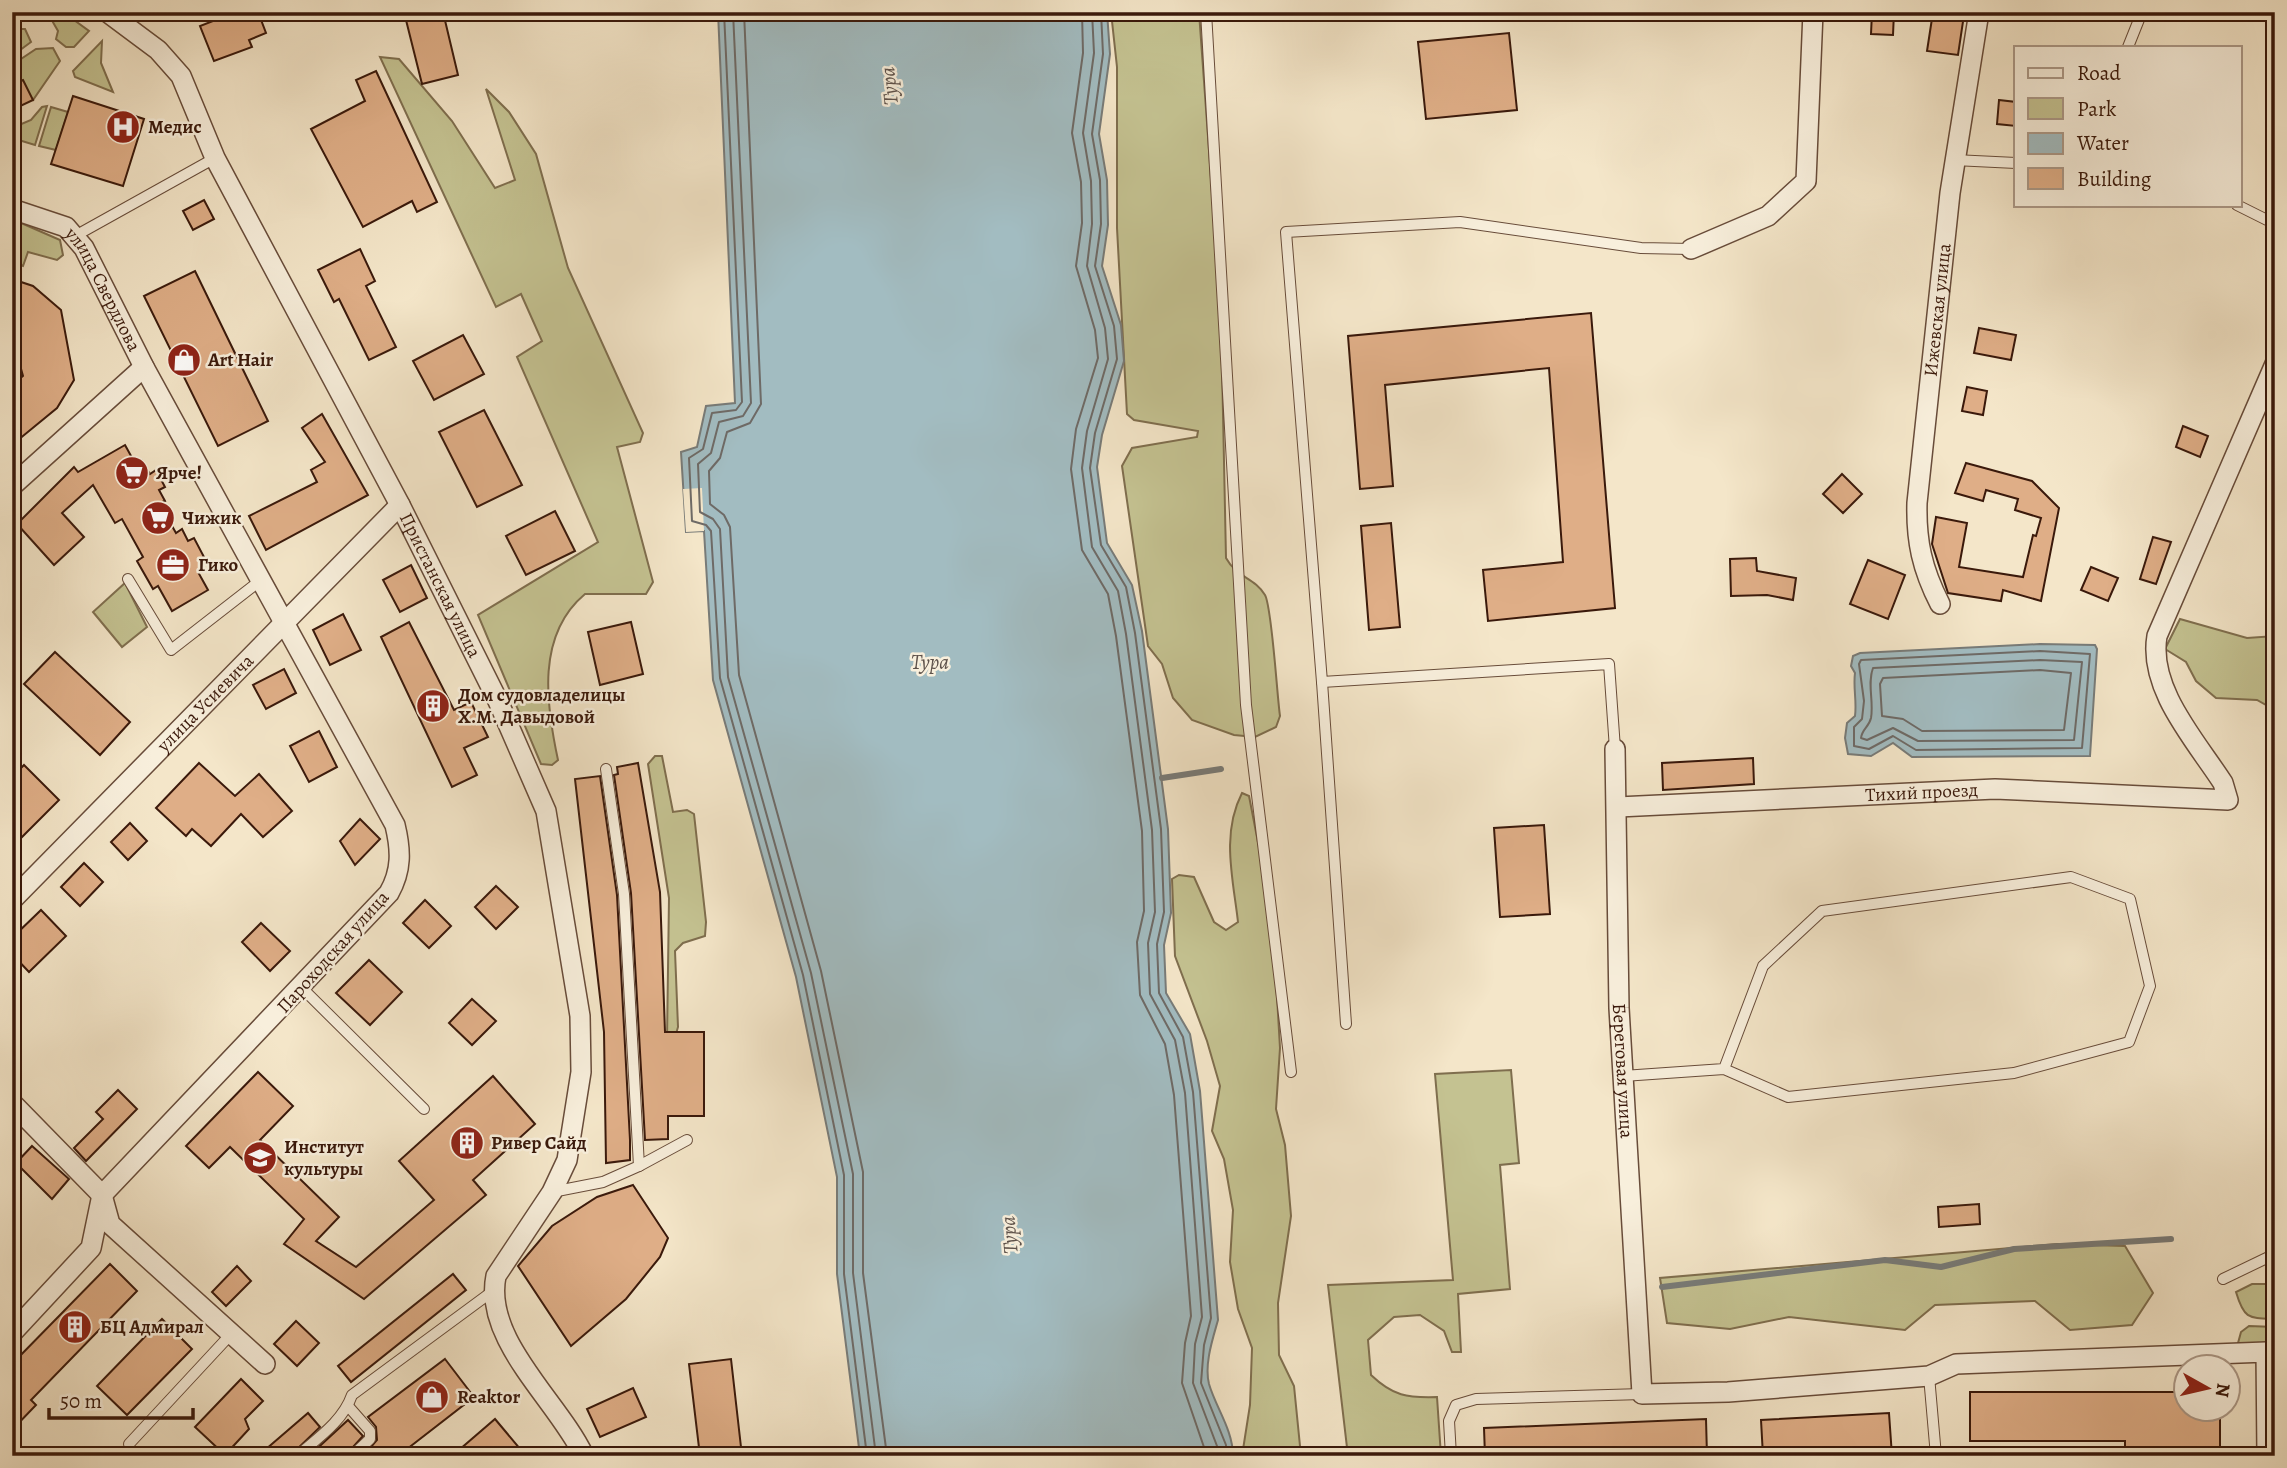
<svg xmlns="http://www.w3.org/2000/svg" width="2287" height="1468" font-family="Alegreya,serif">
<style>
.green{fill:#c4c291;stroke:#7f6e4e;stroke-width:2}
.water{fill:#a2bcc1;stroke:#787b78;stroke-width:2}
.pier{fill:#f4e6c9}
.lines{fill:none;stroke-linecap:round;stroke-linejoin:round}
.shore{stroke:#6e6a66;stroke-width:2}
.stream{stroke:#787b78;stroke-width:6}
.building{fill:#dfae87;stroke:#3a190b;stroke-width:2}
.service-casing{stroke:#684c3a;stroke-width:12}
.minor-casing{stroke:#684c3a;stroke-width:22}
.service{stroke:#f8efdc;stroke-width:10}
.minor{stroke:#f8efdc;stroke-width:19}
.labels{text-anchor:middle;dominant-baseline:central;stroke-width:5;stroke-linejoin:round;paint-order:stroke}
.poi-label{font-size:19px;font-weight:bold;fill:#3a190b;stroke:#f8efdc;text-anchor:start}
.street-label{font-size:19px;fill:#3a190b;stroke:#f8efdc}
.water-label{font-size:21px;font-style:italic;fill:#5e524b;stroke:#f8efdc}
</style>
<rect width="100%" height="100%" fill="#f4e6c9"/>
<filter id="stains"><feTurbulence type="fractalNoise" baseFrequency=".00286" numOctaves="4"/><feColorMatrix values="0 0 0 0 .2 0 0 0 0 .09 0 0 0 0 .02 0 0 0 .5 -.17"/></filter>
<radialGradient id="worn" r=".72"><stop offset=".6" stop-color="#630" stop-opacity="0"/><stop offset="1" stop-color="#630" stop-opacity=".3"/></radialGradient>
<!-- green -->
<g class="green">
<polygon points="12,12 63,12 89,31 74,47 66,47 56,39 58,31 50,17 38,13 26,21 12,21"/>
<path d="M1111 12H1199L1221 317 1226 558C1237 578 1254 577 1265 595 1272 607 1277 696 1280 716L1276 727 1255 737 1234 735 1192 720 1173 698 1162 664 1148 646 1122 466 1132 448 1197 437 1198 431 1134 420 1127 414 1117 228V67Z"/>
<polygon points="12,29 25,29 31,42 12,56"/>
<polygon points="102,41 101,63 113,92 75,77 73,71"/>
<polygon points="53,48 60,61 33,100 12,85 12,65 36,49"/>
<path d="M380 57 399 59 452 121 495 188 515 180 486 89 509 112 536 154 568 268 643 433 640 442 617 447 653 582 646 594H585C536 635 546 704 558 760L552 765 541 764 478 615 598 542 517 357 542 341 521 294 496 307Z"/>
<polygon points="47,106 35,145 12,138 12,128 31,120 42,107"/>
<polygon points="51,107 68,112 56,150 39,146"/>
<polygon points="12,219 60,240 63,255 57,260 28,252 23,266 12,262"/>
<polygon points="125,583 147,627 122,647 93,612"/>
<polygon points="2180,619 2247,638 2275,636 2275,710 2257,700 2216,698 2196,681 2186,662 2165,649"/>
<polygon points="655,756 662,756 673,812 687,810 694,814 706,922 705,936 683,943 675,951 678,1027 674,1041 667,1040 669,898 648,764"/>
<path d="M1242 793 1249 796 1262 863 1276 979 1280 1048 1276 1109 1285 1145 1291 1216 1278 1303 1279 1355 1294 1386 1301 1456H1242L1250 1405 1252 1348 1238 1309 1230 1262 1233 1210 1224 1159 1212 1131 1220 1086 1207 1041 1175 956 1172 879 1179 875 1194 877 1214 922 1226 930 1238 922C1233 878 1221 834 1242 793Z"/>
<path d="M1511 1070 1519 1163 1500 1165 1510 1289 1458 1294 1461 1352H1452L1444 1331 1420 1315 1394 1317 1368 1340 1371 1375C1393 1396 1407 1398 1437 1397L1441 1456H1348L1328 1285 1453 1280 1435 1074Z"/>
<polygon points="2057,1244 2125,1246 2153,1293 2132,1325 2070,1330 2035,1301 1935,1305 1905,1330 1789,1317 1730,1329 1667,1323 1660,1278"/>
<path d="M2252 1284H2275V1319C2248 1318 2244 1319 2236 1292Z"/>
<polygon points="2249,1326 2275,1327 2275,1343 2238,1343 2241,1332"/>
</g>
<!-- water -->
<g class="water">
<path d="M718 12H1107L1110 54 1099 134 1107 180 1108 225 1102 266 1121 325 1124 361 1102 435 1097 467 1107 543 1132 585 1142 631 1168 829 1171 913 1164 945 1166 993 1190 1034 1200 1091 1218 1320C1213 1338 1204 1364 1209 1384 1216 1408 1233 1430 1233 1456H860L837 1274V1177L796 977 713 680 704 531 686 532 681 452 697 447 706 406 735 403Z"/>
<path d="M2040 644 2095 645 2097 649 2090 756 1912 757 1893 743 1871 756 1848 754 1845 738 1847 723 1855 716C1857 701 1853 688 1855 673L1851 666 1853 656 1860 653Z"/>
</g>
<!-- pier -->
<polygon class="pier" points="702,488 704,531 686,532 683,489"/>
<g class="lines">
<!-- shore -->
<g class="shore">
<polyline points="724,12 742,402 736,410 712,413 703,449 689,458 692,521 706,525 711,531 720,678 803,975 844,1175 844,1274 867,1456"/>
<polyline points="733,12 751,403 743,416 719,422 711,453 698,464 700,512 713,519 720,529 728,677 811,973 853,1174 853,1273 876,1456"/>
<polyline points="744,12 761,404 750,423 727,432 720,458 709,471 710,504 724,515 730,527 739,675 821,971 863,1172 863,1273 887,1456"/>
<polyline points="1082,12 1083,53 1072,133 1081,182 1082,223 1076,266 1095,330 1098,358 1076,429 1071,469 1082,550 1108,594 1116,636 1142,831 1144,911 1137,942 1140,995 1165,1044 1174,1095 1191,1316 1185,1343 1182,1383 1207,1456"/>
<polyline points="1092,12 1094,53 1083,133 1091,181 1092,224 1087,266 1105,328 1108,359 1087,431 1082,468 1092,547 1118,591 1126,634 1152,830 1155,912 1148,943 1150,994 1175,1040 1185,1093 1202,1317 1195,1344 1193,1383 1217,1446 1217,1456"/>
<polyline points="1101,12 1103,54 1092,134 1100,180 1101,224 1095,266 1114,326 1117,359 1095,433 1090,468 1101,545 1126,587 1135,633 1161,829 1164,912 1157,944 1159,993 1183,1037 1193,1092 1211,1318 1204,1345 1201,1383 1226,1445 1226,1456"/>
<polygon points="2040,651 2090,654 2082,748 1916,750 1893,736 1869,749 1854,746 1854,727 1862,719 1864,701 1859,664 1861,660"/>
<path d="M2040 660 2082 662 2074 740 1918 741 1893 728 1867 740 1861 738C1862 729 1869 727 1871 718 1874 701 1867 684 1873 668Z"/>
<polygon points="2040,670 2071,673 2064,730 1922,731 1903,719 1882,716 1880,684 1883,678"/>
</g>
<!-- stream -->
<g class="stream">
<polyline points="1162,778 1221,769"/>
<polyline points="1662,1287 1885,1260 1941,1267 2014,1249 2171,1239"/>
</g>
</g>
<!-- building -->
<g class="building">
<polygon points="236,12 258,12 266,33 249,40 252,47 214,61 200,26"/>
<polygon points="404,12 443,12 458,75 422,84"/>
<polygon points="1872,12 1894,12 1893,35 1871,34"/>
<polygon points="1933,12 1964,15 1958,55 1927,51"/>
<polygon points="1509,33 1517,110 1426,119 1418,42"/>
<polygon points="376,71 437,202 417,212 412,201 363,227 311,129 365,101 356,80"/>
<polygon points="23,80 33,100 12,110 12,85"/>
<polygon points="73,96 144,119 123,186 51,164"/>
<polygon points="1999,100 2016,102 2016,126 1997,124"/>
<polygon points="204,200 214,219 193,230 183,211"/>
<polygon points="360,249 375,281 366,286 396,347 369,360 339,299 334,302 318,270"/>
<polygon points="195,271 268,421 218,446 144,296"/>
<polygon points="12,279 33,286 61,310 74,380 57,408 12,445 12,385 23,376 12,337"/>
<polygon points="1591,313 1615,608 1488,621 1483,570 1563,562 1549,368 1385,385 1393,486 1360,489 1348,336"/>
<polygon points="1979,328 2016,335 2011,360 1974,353"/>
<polygon points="463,335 484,374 434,400 413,361"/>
<polygon points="1967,387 1987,391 1983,415 1962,411"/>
<polygon points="484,410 522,485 477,507 439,432"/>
<polygon points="322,414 368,495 266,550 249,516 317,482 311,470 325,462 302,428"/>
<polygon points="2183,426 2208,436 2200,457 2176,447"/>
<polygon points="125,445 136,465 142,461 150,474 156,470 165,487 159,490 165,501 159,503 176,533 182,529 188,541 194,538 204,557 198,560 204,569 198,572 208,590 172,611 158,586 153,589 137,561 143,557 122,519 115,523 93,485 62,513 84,537 54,565 17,524 74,467 78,472"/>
<polygon points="1966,463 2032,481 2059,508 2041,601 2003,590 2001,601 1948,593 1932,544 1936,517 1967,523 1959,567 2023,577 2033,535 2036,536 2041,518 2015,510 2018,499 1986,490 1983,501 1955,493"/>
<polygon points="1842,474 1862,494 1843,513 1823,494"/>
<polygon points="555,511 575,551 526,575 506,536"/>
<polygon points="1391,523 1400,627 1369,630 1361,526"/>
<polygon points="2153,537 2171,542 2156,584 2140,579"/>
<polygon points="1756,558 1757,571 1796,578 1793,600 1767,595 1731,596 1730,559"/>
<polygon points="1868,560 1905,575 1888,619 1850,604"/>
<polygon points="411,565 427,598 400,612 383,580"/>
<polygon points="2091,567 2118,578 2108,601 2081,590"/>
<polygon points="343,614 361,650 330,665 313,630"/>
<polygon points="409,622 454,710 471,702 488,737 464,748 477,775 452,787 381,637"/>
<polygon points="631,622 643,674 600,685 588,632"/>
<polygon points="55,652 130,722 100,755 24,684"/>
<polygon points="284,669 296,693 266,709 253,685"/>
<polygon points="319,731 337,767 309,782 290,746"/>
<polygon points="1753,758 1754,784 1663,790 1662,763"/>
<polygon points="199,763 235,796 259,774 292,811 263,837 241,814 211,846 192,829 186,836 156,808"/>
<polygon points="638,763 660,892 665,1032 704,1032 704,1116 668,1116 668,1139 645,1140 631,893 614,775 618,774 617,767"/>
<polygon points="24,765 59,800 12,847 12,777"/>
<polygon points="600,776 617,895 630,1140 630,1160 606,1163 604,1032 575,779"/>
<polygon points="360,819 380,839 355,865 340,841"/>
<polygon points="130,823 147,841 128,860 111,842"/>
<polygon points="1544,825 1550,914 1500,917 1494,828"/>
<polygon points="84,863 103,882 80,906 61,887"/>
<polygon points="496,886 518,907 496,929 475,907"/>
<polygon points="425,900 451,926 429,948 403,923"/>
<polygon points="41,910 66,936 29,972 12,954 12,938"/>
<polygon points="261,923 290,951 270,971 242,942"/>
<polygon points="369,960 402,992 370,1025 336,993"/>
<polygon points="472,999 496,1021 472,1045 449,1023"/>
<polygon points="258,1072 293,1106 260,1140 339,1217 316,1241 356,1267 434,1200 399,1161 493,1076 535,1124 473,1180 486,1195 364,1299 284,1244 304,1219 230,1147 209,1168 186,1146"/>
<polygon points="118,1090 137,1109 86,1161 74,1148 103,1119 96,1112"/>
<polygon points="32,1146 69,1179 52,1199 16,1163"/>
<polygon points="633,1185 668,1238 660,1257 626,1299 571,1346 518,1266 552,1226 597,1197"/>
<polygon points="1979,1204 1980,1224 1939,1227 1938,1207"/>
<polygon points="110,1264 137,1291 31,1400 36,1405 12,1430 12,1364"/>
<polygon points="237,1266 251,1281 226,1306 212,1292"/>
<polygon points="453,1274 466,1290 351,1382 338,1366"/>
<polygon points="162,1319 192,1349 127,1415 97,1386"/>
<polygon points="296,1321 319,1343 297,1366 274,1344"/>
<polygon points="445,1359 474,1397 398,1456 363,1456 377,1440 376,1427 368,1417"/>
<polygon points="731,1359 742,1456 700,1456 689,1364"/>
<polygon points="241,1379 263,1401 245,1419 249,1429 225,1455 195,1427"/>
<polygon points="633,1388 646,1417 600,1437 587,1409"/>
<polygon points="1970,1392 2186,1392 2186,1409 2220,1409 2220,1456 2185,1456 2185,1452 2125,1452 2125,1441 1970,1441"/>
<polygon points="308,1413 320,1427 290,1456 258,1456"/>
<polygon points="1889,1413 1892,1456 1763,1456 1761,1420"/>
<polygon points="495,1419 526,1456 452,1456"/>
<polygon points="1706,1419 1707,1456 1485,1456 1484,1428"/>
<polygon points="348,1420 363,1436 345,1456 309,1456"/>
</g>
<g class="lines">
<!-- service casing -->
<g class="service-casing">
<g id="service">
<polyline points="1206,12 1246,705 1291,1072"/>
<polyline points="2128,47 2142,12"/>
<polyline points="1954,160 2016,163"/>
<polyline points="2237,205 2275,224"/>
<polyline points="75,236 215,158"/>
<polyline points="128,579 171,650 261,580"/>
<polyline points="1322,682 1346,1024"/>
<polyline points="1615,749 1609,664 1322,682 1286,232 1460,222 1641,248 1691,249"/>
<polyline points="302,988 424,1109"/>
<polyline points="1623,1076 1724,1069 1763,966 1822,911 2071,877 2130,899 2150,986 2129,1042 2014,1073 1788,1097 1724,1069"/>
<polyline points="639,1166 687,1140"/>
<polyline points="552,1192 603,1182 639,1166 624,894 606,769"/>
<polyline points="2223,1279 2275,1254"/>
<polyline points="1929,1376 1936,1456"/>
<polyline points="348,1406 370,1431 370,1439 352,1456"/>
<polyline points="129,1444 232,1333"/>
<path d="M297 1456C318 1438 343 1421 352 1395L493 1291"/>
<polyline points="1451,1456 1449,1421 1456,1405 1476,1399 1642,1394"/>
</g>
</g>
<!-- minor casing -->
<g class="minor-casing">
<g id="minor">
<path id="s1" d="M107 12 158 50 181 76 215 158 400 505 498 701 546 811 580 1016 581 1072 567 1160 552 1192 496 1276C483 1340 558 1401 584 1456"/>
<path id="s2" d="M12 209 66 227 84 248 144 367 395 825C401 850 402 870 389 893L102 1195 91 1248 12 1333"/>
<polyline points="1691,249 1768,216 1806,181 1813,12"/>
<polyline points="12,486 144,367"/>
<path id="s3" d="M1940 604C1922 569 1916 541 1917 503L1950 193 1979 12"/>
<path id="s4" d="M1615 749 1619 1008 1642 1394 1728 1392 1929 1376 1956 1364 2266 1352 2267 1456"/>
<path id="s5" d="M1618 807 1995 789 2228 800 2223 783C2196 741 2148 689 2157 636L2275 364"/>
<path id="s6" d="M12 900 400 505"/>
<polyline points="12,1103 102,1195 110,1224 265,1364"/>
</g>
</g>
<!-- service -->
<use href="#service" class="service"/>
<!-- minor -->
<use href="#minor" class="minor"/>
</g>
<!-- icons -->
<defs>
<g id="hospital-disc" transform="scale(1.75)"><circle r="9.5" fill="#8f2418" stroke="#f8efdc"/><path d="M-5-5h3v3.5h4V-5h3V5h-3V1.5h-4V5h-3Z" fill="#fff"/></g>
<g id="shop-disc" transform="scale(1.75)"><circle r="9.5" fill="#8f2418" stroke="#f8efdc"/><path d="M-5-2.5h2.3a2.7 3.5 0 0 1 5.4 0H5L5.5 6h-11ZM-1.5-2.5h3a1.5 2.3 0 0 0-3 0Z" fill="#fff"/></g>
<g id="supermarket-disc" transform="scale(1.75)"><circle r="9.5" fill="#8f2418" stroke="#f8efdc"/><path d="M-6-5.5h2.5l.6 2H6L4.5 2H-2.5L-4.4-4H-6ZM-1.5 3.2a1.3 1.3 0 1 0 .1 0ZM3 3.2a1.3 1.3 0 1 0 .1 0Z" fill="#fff"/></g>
<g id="office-disc" transform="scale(1.75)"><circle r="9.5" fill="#8f2418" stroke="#f8efdc"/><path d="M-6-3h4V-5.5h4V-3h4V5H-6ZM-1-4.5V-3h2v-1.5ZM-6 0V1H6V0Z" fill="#fff"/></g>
<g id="building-disc" transform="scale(1.75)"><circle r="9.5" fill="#8f2418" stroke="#f8efdc"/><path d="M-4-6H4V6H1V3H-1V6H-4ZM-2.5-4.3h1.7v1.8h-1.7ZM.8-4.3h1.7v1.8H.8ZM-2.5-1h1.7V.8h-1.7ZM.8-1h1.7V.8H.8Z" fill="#fff"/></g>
<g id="university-disc" transform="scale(1.75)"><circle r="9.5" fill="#8f2418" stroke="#f8efdc"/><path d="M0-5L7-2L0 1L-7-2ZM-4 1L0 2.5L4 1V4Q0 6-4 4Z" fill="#fff"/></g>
</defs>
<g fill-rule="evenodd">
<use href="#hospital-disc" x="123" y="127"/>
<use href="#shop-disc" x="184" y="360"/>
<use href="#supermarket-disc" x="132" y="473"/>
<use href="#supermarket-disc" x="158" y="518"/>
<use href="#office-disc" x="173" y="565"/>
<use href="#building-disc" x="433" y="706"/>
<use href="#building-disc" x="467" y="1143"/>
<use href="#university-disc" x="260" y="1158"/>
<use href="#building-disc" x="75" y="1327"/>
<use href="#shop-disc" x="432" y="1397"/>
</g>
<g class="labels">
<!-- poi labels -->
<g class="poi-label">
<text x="148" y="127">Медис</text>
<text x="208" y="360">Art Hair</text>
<text x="156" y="473">Ярче!</text>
<text x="182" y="518">Чижик</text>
<text x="198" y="565">Гико</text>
<text x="458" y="695">Дом судовладелицы<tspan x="458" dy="22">Х.М. Давыдовой</tspan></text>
<text x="491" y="1143">Ривер Сайд</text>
<text x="284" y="1147">Институт<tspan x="284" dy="22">культуры</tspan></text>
<text x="100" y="1327">БЦ Адмирал</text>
<text x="457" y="1397">Reaktor</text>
</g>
<!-- street labels -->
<g class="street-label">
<text stroke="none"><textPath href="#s2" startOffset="130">улица Свердлова</textPath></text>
<text stroke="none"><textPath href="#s3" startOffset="299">Ижевская улица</textPath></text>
<text stroke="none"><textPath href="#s1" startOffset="670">Пристанская улица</textPath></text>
<text stroke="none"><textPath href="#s6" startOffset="276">улица Усиевича</textPath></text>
<text stroke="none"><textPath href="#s5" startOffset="304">Тихий проезд</textPath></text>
<text transform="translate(333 952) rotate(-48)">Пароходская улица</text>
<text stroke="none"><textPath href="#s4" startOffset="322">Береговая улица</textPath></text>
</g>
<!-- water labels -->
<g class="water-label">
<text transform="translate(889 86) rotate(-96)">Тура</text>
<text x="930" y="662">Тура</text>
<text transform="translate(1009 1235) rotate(-95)">Тура</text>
</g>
</g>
<!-- margin -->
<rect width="2287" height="1468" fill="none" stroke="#f4e6c9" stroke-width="42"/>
<rect x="14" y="14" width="2259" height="1440" fill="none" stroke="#3a190b" stroke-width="3.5"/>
<rect x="21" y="21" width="2245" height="1426" fill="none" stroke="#3a190b" stroke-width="2"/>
<!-- legend -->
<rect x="2014" y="46" width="228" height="161" fill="#f8efdc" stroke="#ac9988" stroke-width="2"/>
<rect x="2028" y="68" width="35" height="10" fill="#f8efdc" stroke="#ac9988" stroke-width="2"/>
<text x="2077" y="80" font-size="21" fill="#3a190b">Road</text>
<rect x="2028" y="98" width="35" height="21" fill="#c4c291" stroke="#ac9988" stroke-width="2"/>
<text x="2077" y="116" font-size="21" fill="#3a190b">Park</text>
<rect x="2028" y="133" width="35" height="21" fill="#a2bcc1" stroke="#ac9988" stroke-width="2"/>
<text x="2077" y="150" font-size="21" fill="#3a190b">Water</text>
<rect x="2028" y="168" width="35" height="21" fill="#dfae87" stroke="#ac9988" stroke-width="2"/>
<text x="2077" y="186" font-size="21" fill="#3a190b">Building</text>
<!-- north arrow -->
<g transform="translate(2207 1388) rotate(98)"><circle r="33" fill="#f8efdc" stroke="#ac9988" stroke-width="2"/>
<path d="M0-5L12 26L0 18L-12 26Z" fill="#8f2418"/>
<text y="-10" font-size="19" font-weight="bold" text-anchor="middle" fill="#3a190b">N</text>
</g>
<!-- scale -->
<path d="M49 1408v10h144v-10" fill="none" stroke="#3a190b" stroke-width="3.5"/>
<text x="60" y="1408" font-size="21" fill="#3a190b" stroke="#f8efdc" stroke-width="5" paint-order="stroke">50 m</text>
<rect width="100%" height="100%" filter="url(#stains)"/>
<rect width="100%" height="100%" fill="url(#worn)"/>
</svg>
